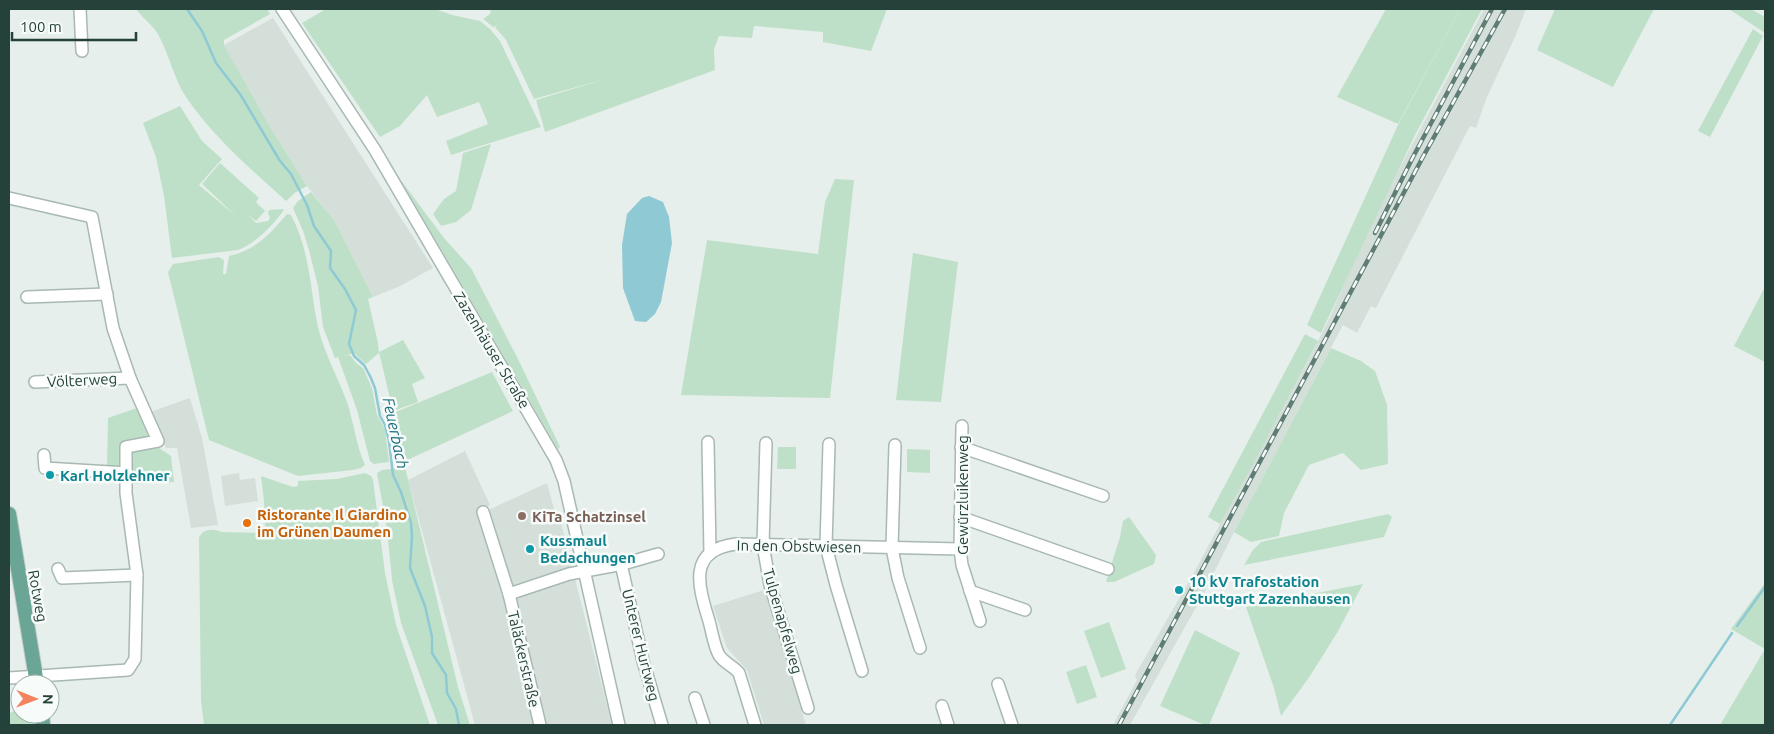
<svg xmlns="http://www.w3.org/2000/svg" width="1774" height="734" font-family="Ubuntu,sans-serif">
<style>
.built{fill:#d4dfda}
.green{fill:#bfe0c8}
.water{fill:#8ec9d4}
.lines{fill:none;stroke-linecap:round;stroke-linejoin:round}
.stream{stroke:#8ec9d4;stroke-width:2.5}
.minor-casing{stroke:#a8b8b2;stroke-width:14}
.major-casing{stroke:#c2cac8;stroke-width:16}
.minor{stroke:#fff;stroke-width:11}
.major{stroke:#6aa596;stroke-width:14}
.rail-casing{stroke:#5f7d75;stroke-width:4.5}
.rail{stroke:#f7fbf9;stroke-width:2.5;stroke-dasharray:8;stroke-linecap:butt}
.culture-dot{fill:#0f9aa8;stroke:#f7fbf9;stroke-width:2}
.education-dot{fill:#8d6e63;stroke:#f7fbf9;stroke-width:2}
.food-dot{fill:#e8710a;stroke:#f7fbf9;stroke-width:2}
.labels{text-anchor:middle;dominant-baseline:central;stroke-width:5;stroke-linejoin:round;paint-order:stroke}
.street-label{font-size:15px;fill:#24423a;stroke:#f7fbf9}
.culture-label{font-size:15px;font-weight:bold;fill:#0d838f;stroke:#f7fbf9;text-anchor:start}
.food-label{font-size:15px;font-weight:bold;fill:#c56008;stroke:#f7fbf9;text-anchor:start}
.education-label{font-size:15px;font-weight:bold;fill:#785e54;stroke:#f7fbf9;text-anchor:start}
.water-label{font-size:16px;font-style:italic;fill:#1c6f80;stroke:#f7fbf9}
</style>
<rect width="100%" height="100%" fill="#e6efeb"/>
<!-- built -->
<g class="built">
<polygon points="1484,9 1526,9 1515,37 1486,99 1476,128 1470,126 1376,308 1371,306 1357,333 1343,325 1234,532 1204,593 1130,725 1113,725 1137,680 1135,675 1191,578 1310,357 1330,317 1367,231 1407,154"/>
<polygon points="273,18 433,268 398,287 373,297 334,220 307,186 272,130 224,45"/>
<polygon points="190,398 202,438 218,525 191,528 177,448 166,448 150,412"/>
<polygon points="465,451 490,505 484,509 497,547 503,543 499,545 486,511 547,483 557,520 560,519 612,725 475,725 408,480"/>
<polygon points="239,473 240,480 255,478 258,501 225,506 221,476"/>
<polygon points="764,590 806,725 764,725 747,670 727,648 713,606"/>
</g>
<!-- green -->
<g class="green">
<path d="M136 9H267L270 14 224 40V45L272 130 307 186 296 192 286 201C251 169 213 137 186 97 174 79 169 54 158 34 152 24 142 18 136 9Z"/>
<polygon points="326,9 435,9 452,15 480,21 490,29 500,41 541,127 451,155 446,141 488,124 479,102 437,117 427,95 400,126 380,137 302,23"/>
<polygon points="491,9 887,9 871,51 823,42 823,32 754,26 752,38 719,36 714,49 715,70 545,132 536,100 605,79 534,99 506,40 495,27 498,25 493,27 483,19 490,14"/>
<polygon points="1386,9 1460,9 1398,124 1337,97"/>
<polygon points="1460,9 1482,9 1415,135 1321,333 1307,325 1398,125"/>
<polygon points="1555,9 1654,9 1613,87 1537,50"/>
<polygon points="1729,9 1751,9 1765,17 1765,33"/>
<polygon points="1753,29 1763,36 1710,137 1698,131"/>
<path d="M180 106 202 141 222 159 199 185 236 216 202 184 220 163 259 198 256 202 265 211 256 221 248 215 256 223 268 221 270 218 268 213 269 210 283 209 284 210C272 226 256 243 238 250L172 258 164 196 156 157 143 123Z"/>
<polygon points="491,144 471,210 456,222 441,226 433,214 444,199 456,191 463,153"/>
<polygon points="400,179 444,238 471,268 519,361 560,447 558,449"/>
<polygon points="835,179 854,180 830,398 681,395 707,240 818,254 825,202"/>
<polygon points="311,192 334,220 373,297 368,299 378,343 379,353 366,364 354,353 344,356 350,355 356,363 363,368 372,388 377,415 385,429 389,462 374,464 370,461 357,410 338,357 335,358 323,327 318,286 309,250 303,231 293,208 298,201"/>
<path d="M287 214 291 215C310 250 310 289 318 327 324 353 338 377 347 402 354 423 356 445 365 465L361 468 353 470 298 476 209 440 168 272 173 264 219 257 224 260 223 274H226L229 256C256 250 270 234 287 214Z"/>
<polygon points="913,253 958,262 941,402 896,400"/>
<polygon points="1765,287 1765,362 1734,346"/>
<polygon points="1305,334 1318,341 1249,472 1220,524 1208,517"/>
<polygon points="403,340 425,378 412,384 418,402 393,411 379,352"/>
<polygon points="1331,348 1361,361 1375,371 1387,405 1388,464 1361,470 1343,453 1309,465 1284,513 1279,536 1251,542 1234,532"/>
<polygon points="492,372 513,411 403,462 391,414"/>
<polygon points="137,408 150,442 171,456 174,482 132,484 117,471 107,467 108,418"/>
<polygon points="778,447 796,447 796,469 777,469"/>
<polygon points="907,449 930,450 930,473 907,472"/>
<polygon points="405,467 458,687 470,725 438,725 401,623 392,580 387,529 377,473 382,470"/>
<path d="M365 473 371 476 373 480 385 573 396 625 430 725H204L201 701 199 538C202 529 213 528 221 532L265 533 264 501 261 476 293 487 298 486V481L337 479Z"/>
<polygon points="1388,514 1392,517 1384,537 1244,565 1253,550 1261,542"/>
<polygon points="1129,517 1156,555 1154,564 1114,582 1106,582 1120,537 1123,521"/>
<polygon points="1765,583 1765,725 1720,725 1765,649 1731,629"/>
<polygon points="1363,584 1337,633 1310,676 1281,716 1274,688 1246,607"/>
<polygon points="1109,622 1126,669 1101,678 1084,631"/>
<polygon points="1195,630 1240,653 1209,725 1205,725 1160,706"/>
<polygon points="1086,665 1097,697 1077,704 1066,672"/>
<polygon points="20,703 20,714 35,714 37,725 9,725 9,713 15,711"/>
</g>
<!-- water -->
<polygon class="water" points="649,196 663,202 669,217 672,243 661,302 655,314 646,322 635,321 623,288 622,245 627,214 642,198"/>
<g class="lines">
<!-- stream -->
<g class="stream">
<polyline points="187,9 202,31 216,63 240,94 280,161 291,174 307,205 314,226 331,251 330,268 345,289 356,310 349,344 354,356 364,365 370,376 375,388 380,416 385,425 389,441 393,475 401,492 411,523 412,536 410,568 425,606 432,637 432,653 446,675 447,693 456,709 459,725"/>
<polyline points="1737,626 1765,587"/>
<polyline points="1670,725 1732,633"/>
</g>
<!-- minor casing -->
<g class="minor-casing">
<g id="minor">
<polyline points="80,9 82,51"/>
<polyline points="282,9 375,150 556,460 564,481 619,725"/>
<polyline points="9,198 92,217 113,328 130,378 158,441 126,447 126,493 137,575 135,659 128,670 9,678"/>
<polyline points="27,297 107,294"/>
<polyline points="35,382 130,378"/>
<polyline points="962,426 960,549 962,565 980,621"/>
<polyline points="708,442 710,554"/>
<polyline points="766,443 763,545 770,585 808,708"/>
<polyline points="829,444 826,546 836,585 862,671"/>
<polyline points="895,445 892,548 898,578 920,648"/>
<polyline points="961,447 1103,496"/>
<polyline points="44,455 45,468 127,473"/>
<polyline points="483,512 509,594 540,725"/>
<polyline points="960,517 1108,569"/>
<polyline points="621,564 643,661 662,725"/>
<polyline points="58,569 62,578 137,575"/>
<polyline points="970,591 1025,610"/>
<polyline points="509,594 569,574 623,564 658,554"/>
<polyline points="998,684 1012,725"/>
<polyline points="695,698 704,725"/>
<polyline points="942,706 948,725"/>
<path d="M755 725 739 673C733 666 723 662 719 655 714 646 712 632 709 621 699 588 686 550 736 544L960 549"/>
</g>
</g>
<!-- major casing -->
<g class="major-casing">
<g id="major">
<polyline points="9,514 37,684"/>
<polyline points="42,714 43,725"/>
</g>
</g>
<!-- minor -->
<use href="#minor" class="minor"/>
<!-- major -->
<use href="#major" class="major"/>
<!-- rail casing -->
<g class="rail-casing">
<g id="rail">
<polyline points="1375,233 1413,157 1492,9"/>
<polyline points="1119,725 1424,155 1505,9"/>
</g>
</g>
<!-- rail -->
<use href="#rail" class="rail"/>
</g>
<!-- markers -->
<g class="culture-dot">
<circle cx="50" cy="475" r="5"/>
<circle cx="530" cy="549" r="5"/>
<circle cx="1179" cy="590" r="5"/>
</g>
<circle class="education-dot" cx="522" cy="516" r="5"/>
<circle class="food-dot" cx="247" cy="523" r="5"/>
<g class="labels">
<!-- street labels -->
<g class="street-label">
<text transform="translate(492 350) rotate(59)">Zazenhäuser Straße</text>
<text transform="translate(82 380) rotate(-3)">Völterweg</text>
<text transform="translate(962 495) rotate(-90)">Gewürzluikenweg</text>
<text transform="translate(799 546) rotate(1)">In den Obstwiesen</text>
<text transform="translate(38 596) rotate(80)">Rotweg</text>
<text transform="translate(783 621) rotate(74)">Tulpenapfelweg</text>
<text transform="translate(641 645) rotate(76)">Unterer Hurtweg</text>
<text transform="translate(524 659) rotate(77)">Taläckerstraße</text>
</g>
<!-- culture labels -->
<g class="culture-label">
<text x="60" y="475">Karl Holzlehner</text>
<text x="540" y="540">Kussmaul<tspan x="540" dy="17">Bedachungen</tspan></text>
<text x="1189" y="581">10 kV Trafostation<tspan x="1189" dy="17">Stuttgart Zazenhausen</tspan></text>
</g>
<!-- food labels -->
<g class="food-label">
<text x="257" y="514">Ristorante Il Giardino<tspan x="257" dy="17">im Grünen Daumen</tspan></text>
</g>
<!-- education labels -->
<g class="education-label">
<text x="532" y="516">KiTa Schatzinsel</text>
</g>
<!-- water labels -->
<g class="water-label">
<text transform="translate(396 433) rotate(78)">Feuerbach</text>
</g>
</g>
<!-- border -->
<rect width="1774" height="734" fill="none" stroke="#24423a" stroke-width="20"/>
<!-- north arrow -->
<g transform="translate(35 699) rotate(91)"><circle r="24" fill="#f7fbf9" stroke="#a3b1ad"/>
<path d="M0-4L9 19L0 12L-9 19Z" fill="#f4845f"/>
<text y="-8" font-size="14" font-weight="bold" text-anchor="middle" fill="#24423a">N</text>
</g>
<!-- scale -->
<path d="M12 32v8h124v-8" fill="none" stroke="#24423a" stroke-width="2.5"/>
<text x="20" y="32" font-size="15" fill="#24423a" stroke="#f7fbf9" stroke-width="4" paint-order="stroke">100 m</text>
</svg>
